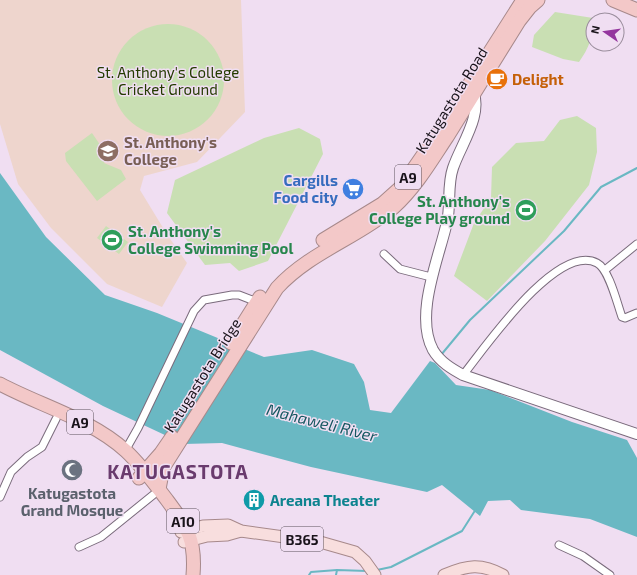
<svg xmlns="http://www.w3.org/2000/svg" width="637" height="575" font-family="'Exo 2',sans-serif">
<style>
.education{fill:#eed5cd}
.green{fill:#c9dfb3}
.water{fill:#6ab8c3}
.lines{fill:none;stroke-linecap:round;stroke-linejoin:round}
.stream{stroke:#6ab8c3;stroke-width:2}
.street-casing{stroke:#7a6b7c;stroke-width:9}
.secondary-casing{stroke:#7a6b7c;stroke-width:12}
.primary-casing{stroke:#a7898b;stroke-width:13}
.highway-casing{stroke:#a7898b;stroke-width:15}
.street{stroke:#fff;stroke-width:7}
.secondary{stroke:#fff;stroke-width:10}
.primary{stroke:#f8dede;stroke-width:11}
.highway{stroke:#f3c8c8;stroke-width:13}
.labels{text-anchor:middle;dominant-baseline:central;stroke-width:3;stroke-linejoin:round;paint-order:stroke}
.shield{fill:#f0def2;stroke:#5a505b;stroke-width:1}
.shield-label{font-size:14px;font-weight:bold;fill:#19131a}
.park-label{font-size:15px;fill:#243b00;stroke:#f0def2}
.food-label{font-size:15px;font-weight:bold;fill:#c56008;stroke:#f0def2;text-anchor:start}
.street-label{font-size:15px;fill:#19131a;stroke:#f0def2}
.education-label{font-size:15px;font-weight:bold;fill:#785e54;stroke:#f0def2;text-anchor:start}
.shop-label{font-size:15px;font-weight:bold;fill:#366cbe;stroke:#f0def2;text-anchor:end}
.leisure-label{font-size:15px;font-weight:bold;fill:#27864d;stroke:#f0def2;text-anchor:end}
.worship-label{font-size:15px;font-weight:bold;fill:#5b616d;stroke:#f0def2}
.culture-label{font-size:15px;font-weight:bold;fill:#0d838f;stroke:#f0def2;text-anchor:start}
.water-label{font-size:16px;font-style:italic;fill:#165861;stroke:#f0def2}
.district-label{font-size:19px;font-weight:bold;letter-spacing:1px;fill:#6a3b6e;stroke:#f0def2}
</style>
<rect width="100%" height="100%" fill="#f0def2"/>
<!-- education -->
<polygon class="education" points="0,0 241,0 245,112 197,162 144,176 140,190 168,236 187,263 162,307 107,284 51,228 18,184 0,124"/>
<!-- green -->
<g class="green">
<path d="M555 12 593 18 594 20H593C593 37 589 48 579 62L563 59 532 47 534 35Z"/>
<circle cx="168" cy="80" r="56"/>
<polygon points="577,116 596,128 597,152 589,185 545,241 487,301 454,276 474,223 491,198 492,167 516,143 544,141 560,120"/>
<polygon points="299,128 320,139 323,154 268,261 239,271 230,263 205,265 167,213 175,180 264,138"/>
<polygon points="92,133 107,155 104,163 121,170 126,179 97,201 66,161 65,153"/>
<polygon points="106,226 128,242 119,254 97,238"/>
</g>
<!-- water -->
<polygon class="water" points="0,173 46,237 105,295 157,313 264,357 312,350 354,364 364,382 370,410 391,413 430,361 435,363 456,385 490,390 572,422 627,440 637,458 637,537 590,519 521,510 510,500 488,501 480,516 442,485 427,492 311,467 222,443 184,444 103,406 0,350"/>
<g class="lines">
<!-- stream -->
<g class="stream">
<polyline points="441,355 470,320 564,231 601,187 637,168"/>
<polyline points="377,570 391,567 462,531 476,509"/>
<polyline points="309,575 311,572 337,570"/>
<polyline points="336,575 337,570 367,571"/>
</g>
<!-- street casing -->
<g class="street-casing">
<g id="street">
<polyline points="384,254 400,269 431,277"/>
<polyline points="605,270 637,244"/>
<path d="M463 375C484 349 557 242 597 263 609 269 617 303 622 317L625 318 637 313"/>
<polyline points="125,451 138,428 194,311 204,300 232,295 239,295 257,302"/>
<polyline points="0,497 11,472 27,457 42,447 56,419"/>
<polyline points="559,545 583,556 610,575"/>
<polyline points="79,547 101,537 153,495"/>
</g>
</g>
<!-- secondary casing -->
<g class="secondary-casing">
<path id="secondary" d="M473 90C483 116 461 144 453 168 447 185 451 205 447 222 439 258 414 315 433 350 440 362 452 369 463 375L637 434"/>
</g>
<!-- primary casing -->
<g class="primary-casing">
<g id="primary">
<polyline points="181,532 203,526 228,525 241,531 320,542 355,552 365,561 375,575"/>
<polyline points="184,542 207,536 227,535 241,531"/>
<path d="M444 575C468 565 481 563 503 575"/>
</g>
</g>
<!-- highway casing -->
<g class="highway-casing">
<g id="highway">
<polyline points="613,0 637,10"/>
<polyline points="323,240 382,204 401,187 439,132 523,0"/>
<polyline points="231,343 260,297"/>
<path d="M0 384C41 406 91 419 126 451 142 466 154 483 167 500 187 527 196 539 193 575"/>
<polyline points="139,478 161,453 172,437"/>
<path d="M159 489 163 468 277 288C310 252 357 238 394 207 416 187 431 161 447 137 471 98 495 59 519 21L530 7 538 0"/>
</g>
</g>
<!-- street -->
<use href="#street" class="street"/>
<!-- secondary -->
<use href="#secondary" class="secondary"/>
<!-- primary -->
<use href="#primary" class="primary"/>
<!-- highway -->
<use href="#highway" class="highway"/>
</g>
<!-- icons -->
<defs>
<g id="cafe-disc" transform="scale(1.15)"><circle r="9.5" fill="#e8710a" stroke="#f0def2"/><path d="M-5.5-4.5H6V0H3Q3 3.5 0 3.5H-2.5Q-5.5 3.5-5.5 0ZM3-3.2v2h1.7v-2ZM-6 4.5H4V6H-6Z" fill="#fff"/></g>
<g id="school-disc" transform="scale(1.15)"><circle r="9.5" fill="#8d6e63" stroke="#f0def2"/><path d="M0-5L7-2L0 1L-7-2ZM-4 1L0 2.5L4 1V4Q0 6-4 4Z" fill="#fff"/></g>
<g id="supermarket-disc" transform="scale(1.15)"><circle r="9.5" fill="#3f7fe0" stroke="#f0def2"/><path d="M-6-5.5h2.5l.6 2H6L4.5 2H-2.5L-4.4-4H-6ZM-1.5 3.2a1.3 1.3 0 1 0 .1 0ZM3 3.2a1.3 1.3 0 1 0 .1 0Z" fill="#fff"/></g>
<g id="stadium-disc" transform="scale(1.15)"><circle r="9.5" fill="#2e9e5b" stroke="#f0def2"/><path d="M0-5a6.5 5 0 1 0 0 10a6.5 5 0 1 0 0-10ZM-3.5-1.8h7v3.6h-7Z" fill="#fff"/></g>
<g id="mosque-disc" transform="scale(1.15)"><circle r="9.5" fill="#6b7280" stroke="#f0def2"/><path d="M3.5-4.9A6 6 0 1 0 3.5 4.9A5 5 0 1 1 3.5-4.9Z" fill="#fff"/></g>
<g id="building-disc" transform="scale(1.15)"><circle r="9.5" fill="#0f9aa8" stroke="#f0def2"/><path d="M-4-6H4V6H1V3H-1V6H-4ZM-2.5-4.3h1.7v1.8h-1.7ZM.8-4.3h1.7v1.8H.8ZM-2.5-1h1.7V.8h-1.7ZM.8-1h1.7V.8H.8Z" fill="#fff"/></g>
</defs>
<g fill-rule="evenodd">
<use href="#cafe-disc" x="497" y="79"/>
<use href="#school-disc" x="108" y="151"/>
<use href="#supermarket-disc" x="353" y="189"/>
<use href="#stadium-disc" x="526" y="210"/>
<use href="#stadium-disc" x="112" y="240"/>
<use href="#mosque-disc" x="72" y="470"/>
<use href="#building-disc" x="254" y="500"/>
</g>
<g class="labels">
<!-- shield labels -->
<g class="shield">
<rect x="395" y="165" width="26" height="24" rx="3"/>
<rect x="67" y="410" width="26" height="24" rx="3"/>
<rect x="167" y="509" width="32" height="24" rx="3"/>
<rect x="281" y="527" width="42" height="24" rx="3"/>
</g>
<g class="shield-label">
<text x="408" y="177">A9</text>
<text x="80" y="422">A9</text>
<text x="183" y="521">A10</text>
<text x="302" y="539">B365</text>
</g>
<!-- park labels -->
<g class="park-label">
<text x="168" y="72">St. Anthony's College<tspan x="168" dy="17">Cricket Ground</tspan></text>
</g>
<!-- food labels -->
<g class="food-label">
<text x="512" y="79">Delight</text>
</g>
<!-- street labels -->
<g class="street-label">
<text transform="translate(451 100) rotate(-58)">Katugastota Road</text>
<text transform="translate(202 375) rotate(-58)">Katugastota Bridge</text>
</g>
<!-- education labels -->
<g class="education-label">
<text x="124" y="142">St. Anthony's<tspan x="124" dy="17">College</tspan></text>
</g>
<!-- shop labels -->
<g class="shop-label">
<text x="338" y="180">Cargills<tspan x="338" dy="17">Food city</tspan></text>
</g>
<!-- leisure labels -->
<g class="leisure-label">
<text x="510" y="201">St. Anthony's<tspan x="510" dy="17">College Play ground</tspan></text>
<text x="128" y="231" text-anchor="start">St. Anthony's<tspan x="128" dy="17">College Swimming Pool</tspan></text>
</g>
<!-- worship labels -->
<g class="worship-label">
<text x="72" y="493">Katugastota<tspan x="72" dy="17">Grand Mosque</tspan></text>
</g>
<!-- culture labels -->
<g class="culture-label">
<text x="270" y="500">Areana Theater</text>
</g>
<!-- water labels -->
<g class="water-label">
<text transform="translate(322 422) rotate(14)">Mahaweli River</text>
</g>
<!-- district labels -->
<g class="district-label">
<text x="178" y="471">KATUGASTOTA</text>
</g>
</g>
<!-- north arrow -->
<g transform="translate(605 32) rotate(283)"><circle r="19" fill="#f0def2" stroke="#9a8d9c"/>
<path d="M0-3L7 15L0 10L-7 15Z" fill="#94359e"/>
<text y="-6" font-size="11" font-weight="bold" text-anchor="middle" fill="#19131a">N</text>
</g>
</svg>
